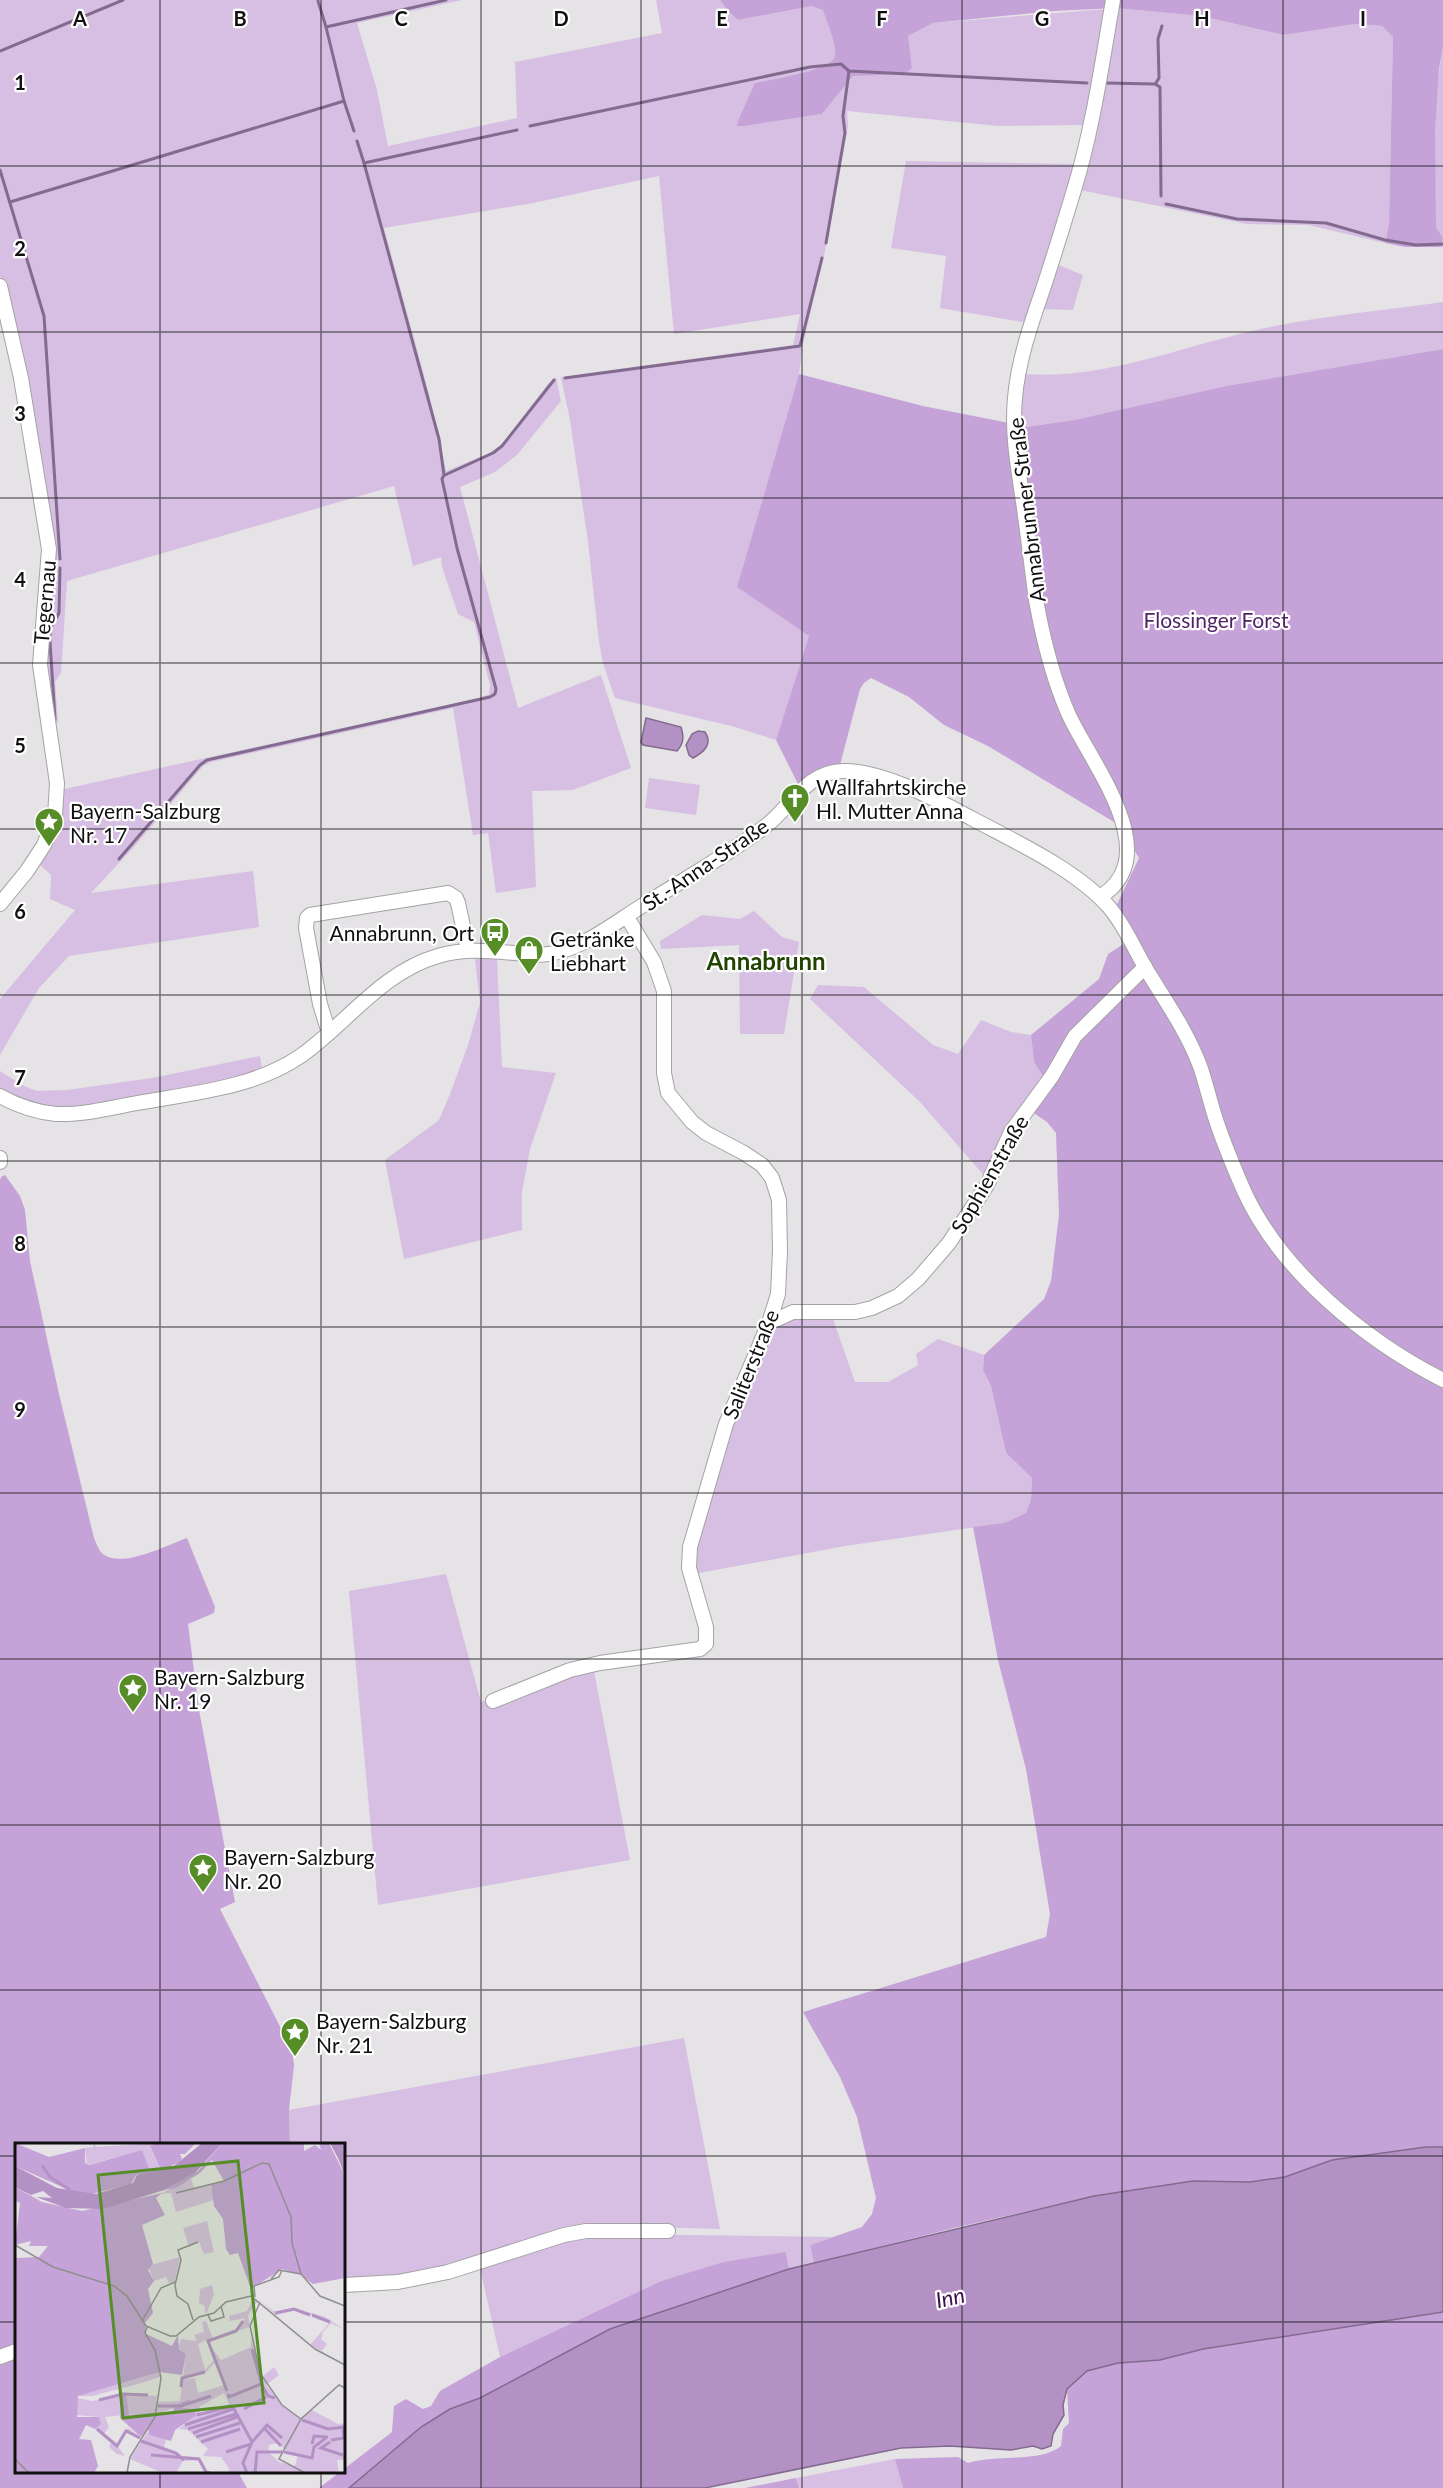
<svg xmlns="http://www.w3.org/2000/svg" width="1443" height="2488" font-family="Lato,sans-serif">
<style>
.green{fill:#d6bfe2}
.forest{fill:#c5a2d7}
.water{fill:#b491c5;stroke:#836a8f;stroke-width:1.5}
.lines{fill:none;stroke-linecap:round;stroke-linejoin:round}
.stream{stroke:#836a8f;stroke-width:3}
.minor-casing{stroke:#a4a3a5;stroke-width:16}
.minor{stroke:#fff;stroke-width:14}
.grid{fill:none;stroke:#111011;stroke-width:1.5;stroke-opacity:0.55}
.labels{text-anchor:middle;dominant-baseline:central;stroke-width:4.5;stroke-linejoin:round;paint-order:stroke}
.street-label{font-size:21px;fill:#111011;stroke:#fff}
.park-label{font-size:21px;fill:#512565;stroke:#fff}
.poi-label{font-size:21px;fill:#111011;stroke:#fff;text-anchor:start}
.water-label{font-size:22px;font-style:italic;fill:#3c0f4f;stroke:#fff}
.quarter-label{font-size:24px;font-weight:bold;fill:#214300;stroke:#fff}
.inset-river{fill:none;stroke:#b491c5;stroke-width:3}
.inset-road{fill:none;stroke:#908f91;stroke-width:1.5}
.view{fill:#568d27;fill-opacity:0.15;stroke:#568d27;stroke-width:3}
.inset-edge{fill:none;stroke:#111011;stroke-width:3}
.grid-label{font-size:20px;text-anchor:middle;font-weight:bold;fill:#111011;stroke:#fff;stroke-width:4.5;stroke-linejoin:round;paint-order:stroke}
</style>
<rect width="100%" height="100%" fill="#e5e3e6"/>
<!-- green -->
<g class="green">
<path d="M0 0H462L357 23 377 90 388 146 517 118 515 62 662 33 656 0H720L729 12 738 20 812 6 824 10C828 23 837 43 835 56 833 70 769 80 755 83L745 126 822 114 853 76 912 68 907 36 933 23 1107 9 1084 125 998 126 847 111 848 126 824 256 803 344 799 374 737 587 809 636 776 740 735 727 615 698 603 663 599 642 588 542 570 420 561 377 793 345 800 314 674 334 659 176 533 203 384 228 429 394 446 471 487 454 502 445 548 384 556 377 561 401 517 455 495 472 460 487 518 708 601 675 631 768 573 790 532 791 536 887 496 893 488 833 473 835 453 708 211 762 203 766 133 848 91 893 253 871 259 927 69 956 39 988 0 1055V999L75 910 50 899 51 875 38 863 60 790 479 698 489 694 490 685 474 622 458 614 442 567 441 557 413 566 394 486 67 581 61 673 55 682 58 722 52 725 43 674 49 585 4 288 0 276Z"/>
<polygon points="1116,8 1201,16 1282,35 1355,24 1382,26 1393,37 1389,224 1385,243 1308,225 1247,224 1080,190"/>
<path d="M1443 47V247H1441L1443 238 1436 227C1435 167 1432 106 1443 47Z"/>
<polygon points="906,161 1074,164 1066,197 1056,264 1083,275 1073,310 1042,309 1028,323 940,308 946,256 891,248"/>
<path d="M1443 302V349L1226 386 1074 420 1018 428 1023 374C1104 380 1179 347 1257 330 1317 316 1381 311 1443 302Z"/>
<polygon points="649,778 700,785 696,815 645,808"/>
<polygon points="754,911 782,937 799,942 784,1034 740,1034 739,945 661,949 660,941 702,915 740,919"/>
<polygon points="475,959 497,959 502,1067 556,1073 530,1149 522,1192 522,1230 404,1259 385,1160 439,1120 450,1094 468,1045 480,1003"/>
<polygon points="818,985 864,987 933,1045 958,1054 981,1020 1011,1032 1031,1035 1034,1062 1046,1081 987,1179 920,1102 810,999"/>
<polygon points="260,1056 262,1070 232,1080 133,1100 60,1110 30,1105 0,1090 0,1071 24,1086 37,1091 67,1090 152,1078"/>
<path d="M832 1316 855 1382H888L918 1365 916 1354 938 1339 984 1355 983 1370 991 1386 1006 1453 1032 1478 1031 1499 1026 1513 1004 1523 845 1546 694 1574 696 1531 732 1414 771 1330C789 1315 810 1317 832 1316Z"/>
<polygon points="446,1574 481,1702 543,1678 593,1666 630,1860 378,1905 349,1591"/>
<polygon points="684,2038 720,2229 612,2226 445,2270 344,2283 344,2144 290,2144 289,2110"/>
<polygon points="608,2234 833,2237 810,2245 814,2263 789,2269 786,2252 661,2281 500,2357 480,2268 543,2245"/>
<polygon points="895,2459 903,2488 799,2488 796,2478"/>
</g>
<!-- forest -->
<g class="forest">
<path d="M720 0H1443V47L1439 69 1435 132 1436 227 1443 238 1441 247H1405L1385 243 1389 224 1393 37 1382 26 1355 24 1283 35 1201 16 1116 8 1054 11 933 23 908 36 912 68 905 74 853 76 822 114 745 126H737L738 121 755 83C769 80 833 70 835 56 837 43 827 23 823 10L812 6 738 20 729 12Z"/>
<polygon points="1443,349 1443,2147 1426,2147 1332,2160 1285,2177 1250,2182 1193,2181 1094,2196 954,2228 814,2263 810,2245 862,2227 872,2214 876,2198 857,2117 840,2077 803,2012 1046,1937 1050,1914 1026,1769 998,1660 973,1527 1004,1523 1026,1513 1031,1499 1032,1478 1006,1453 991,1386 983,1370 984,1355 1044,1299 1051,1281 1059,1215 1056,1133 1047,1122 1025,1107 1046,1081 1034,1062 1031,1035 1099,979 1108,954 1127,942 1112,915 1139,858 1119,825 988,746 944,725 909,697 871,678 864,683 860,689 840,765 812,776 798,784 776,740 809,636 737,587 799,374 923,406 1009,423 1019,428 1074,420 1226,386"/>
<path d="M5 1175 20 1196 25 1210 30 1261 59 1394 94 1538C96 1543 99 1551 103 1554 122 1569 167 1545 187 1538L215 1607 214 1613 188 1624 199 1710 235 1902 220 1909 292 2050 294 2065 289 2110 290 2144H16V2348L0 2354V1180L1 1177Z"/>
<polygon points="786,2252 789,2269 610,2329 480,2398 450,2409 388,2454 349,2488 319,2488 340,2472 344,2472 344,2469 392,2432 394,2406 406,2399 423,2409 431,2406 440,2391 500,2357 661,2281 724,2262"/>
<path d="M1443 2312V2488H903L895 2459 958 2457 968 2463C995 2454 1041 2463 1061 2446L1063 2429 1069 2423 1067 2389 1087 2371 1118 2363 1160 2360 1203 2349Z"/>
<polygon points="16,2355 16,2472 238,2472 247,2488 0,2488 0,2361"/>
<polygon points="796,2478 799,2488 745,2488"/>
</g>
<!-- water -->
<g class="water">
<path d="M646 718 681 727C684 737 684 743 677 751L643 745 641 742Z"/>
<path d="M698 731 705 732C713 744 704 752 693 758L689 755 686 745 692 734Z"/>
<polygon points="1426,2147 1443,2147 1443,2312 1203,2349 1160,2360 1118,2363 1087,2371 1067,2389 1063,2405 1064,2415 1053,2434 1051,2446 1042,2449 1033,2446 1011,2450 950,2446 901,2448 705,2488 349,2488 421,2427 450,2409 480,2398 610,2329 789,2269 1094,2196 1193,2181 1250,2182 1285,2177 1332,2160"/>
</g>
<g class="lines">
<!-- stream -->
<g class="stream">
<polyline points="318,1 326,27 446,0"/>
<polyline points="326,27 344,101"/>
<polyline points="0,51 123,0"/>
<polyline points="1106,83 1155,84 1160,87 1161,196"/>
<polyline points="1156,83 1159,78 1158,39 1162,26"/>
<polyline points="530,126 810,67 841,64 849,71 1087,83"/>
<polyline points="357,141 364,163 517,130"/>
<polyline points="0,170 44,316 60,559"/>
<polyline points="10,202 344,101 354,131"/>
<polyline points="1166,204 1237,219 1326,223 1385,240 1416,245 1443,244"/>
<polyline points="826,243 845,133 843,116 849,71"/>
<polyline points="565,378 800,346 822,258"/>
<polyline points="445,475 493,453 502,446 554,380"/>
<polyline points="55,719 50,642 50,629 59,613 60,568"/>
<polyline points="119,859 200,765 207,760 490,697 495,694 496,689 457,548 442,479 444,475 439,439 364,163"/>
</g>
<!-- minor casing -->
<g class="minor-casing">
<g id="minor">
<polyline points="0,286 21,378 49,549 40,665 57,783 55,816 44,845 27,871 0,904"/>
<path d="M1100 897C1168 855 1089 761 1068 713 1052 676 1043 639 1036 600 1032 572 1029 544 1025 516 1020 477 1011 437 1015 398 1018 361 1031 324 1043 289 1054 256 1064 223 1074 190 1093 128 1102 63 1113 0"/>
<polyline points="329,1033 320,1004 306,928 307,918 310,915 448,893 456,898 458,903 468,950"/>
<path d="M0 1096C18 1106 35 1112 56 1114 83 1115 111 1108 137 1103 193 1093 255 1088 302 1055 348 1022 382 972 438 956 470 946 504 953 538 955 578 954 612 924 645 904 686 878 728 855 767 825 791 806 807 772 842 771 880 769 937 800 971 818 1014 841 1077 870 1109 907 1127 928 1136 954 1151 977 1169 1006 1188 1034 1200 1066 1206 1083 1210 1102 1216 1120 1224 1144 1234 1168 1244 1191 1281 1272 1365 1340 1443 1380"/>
<polyline points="0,1158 0,1162"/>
<polyline points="769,1323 793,1312 855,1312 872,1308 898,1296 918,1279 949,1243 987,1185 1011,1132 1052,1076 1075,1036 1145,967"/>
<polyline points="493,1701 570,1670 600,1663 700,1649 706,1644 706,1627 689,1568 690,1547 726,1424 769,1323 778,1294 780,1251 779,1200 772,1178 762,1165 744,1153 706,1133 692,1122 668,1093 664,1073 664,991 654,962 627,917"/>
<polyline points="344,2285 398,2282 448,2272 564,2235 586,2231 668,2231"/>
<polyline points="0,2357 16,2351"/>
</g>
</g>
<!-- minor -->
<use href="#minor" class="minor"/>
</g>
<!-- grid -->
<path class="grid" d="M160 0V2144M321 0V2144M481 0V2488M641 0V2488M802 0V2488M962 0V2488M1122 0V2488M1283 0V2488M0 166H1443M0 332H1443M0 498H1443M0 663H1443M0 829H1443M0 995H1443M0 1161H1443M0 1327H1443M0 1493H1443M0 1659H1443M0 1825H1443M0 1990H1443M0 2156H16M344 2156H1443M0 2322H16M344 2322H1443M160 2472V2488M321 2472V2488"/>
<!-- icons -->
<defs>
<g id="church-pin" transform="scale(1.5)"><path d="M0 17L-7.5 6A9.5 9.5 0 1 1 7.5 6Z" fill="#568d27" stroke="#fff"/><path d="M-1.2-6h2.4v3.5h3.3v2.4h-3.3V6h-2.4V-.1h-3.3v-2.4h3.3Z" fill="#fff"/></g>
<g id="sight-pin" transform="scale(1.5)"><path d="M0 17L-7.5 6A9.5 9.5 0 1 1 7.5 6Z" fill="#568d27" stroke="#fff"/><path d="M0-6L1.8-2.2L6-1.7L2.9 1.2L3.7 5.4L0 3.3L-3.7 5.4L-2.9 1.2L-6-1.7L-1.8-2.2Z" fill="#fff"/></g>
<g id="bus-pin" transform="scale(1.5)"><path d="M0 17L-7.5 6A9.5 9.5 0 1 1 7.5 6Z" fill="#568d27" stroke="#fff"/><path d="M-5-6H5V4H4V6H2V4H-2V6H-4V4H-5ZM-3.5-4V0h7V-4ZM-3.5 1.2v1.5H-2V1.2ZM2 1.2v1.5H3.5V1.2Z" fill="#fff"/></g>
<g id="shop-pin" transform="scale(1.5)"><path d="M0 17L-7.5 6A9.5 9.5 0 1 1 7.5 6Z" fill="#568d27" stroke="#fff"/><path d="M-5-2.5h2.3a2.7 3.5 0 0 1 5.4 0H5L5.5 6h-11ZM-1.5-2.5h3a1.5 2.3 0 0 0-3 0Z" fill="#fff"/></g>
</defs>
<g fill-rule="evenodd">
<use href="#church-pin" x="795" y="798"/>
<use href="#sight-pin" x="49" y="822"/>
<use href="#bus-pin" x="495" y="932"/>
<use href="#shop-pin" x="529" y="950"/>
<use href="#sight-pin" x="133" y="1688"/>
<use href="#sight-pin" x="203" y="1868"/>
<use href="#sight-pin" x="295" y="2032"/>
</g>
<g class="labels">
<!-- street labels -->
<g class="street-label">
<text transform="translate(1026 510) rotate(-97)">Annabrunner Straße</text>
<text transform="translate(44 602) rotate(-85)">Tegernau</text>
<text transform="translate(705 864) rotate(-34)">St.-Anna-Straße</text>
<text transform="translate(989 1174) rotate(-60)">Sophienstraße</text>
<text transform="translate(750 1364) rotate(-68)">Saliterstraße</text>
</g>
<!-- park labels -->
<g class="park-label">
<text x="1216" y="619">Flossinger Forst</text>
</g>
<!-- poi labels -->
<g class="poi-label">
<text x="816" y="786">Wallfahrtskirche<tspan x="816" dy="24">Hl. Mutter Anna</tspan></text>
<text x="70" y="810">Bayern-Salzburg<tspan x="70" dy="24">Nr. 17</tspan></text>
<text x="474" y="932" text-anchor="end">Annabrunn, Ort</text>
<text x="550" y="938">Getränke<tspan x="550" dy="24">Liebhart</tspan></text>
<text x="154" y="1676">Bayern-Salzburg<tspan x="154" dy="24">Nr. 19</tspan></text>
<text x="224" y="1856">Bayern-Salzburg<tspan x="224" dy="24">Nr. 20</tspan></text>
<text x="316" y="2020">Bayern-Salzburg<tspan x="316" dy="24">Nr. 21</tspan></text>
</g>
<!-- water labels -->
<g class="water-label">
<text transform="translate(950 2297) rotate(-13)">Inn</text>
</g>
<!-- quarter labels -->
<g class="quarter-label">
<text x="766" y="960">Annabrunn</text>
</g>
</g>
<!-- overview -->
<g transform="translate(15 2143)">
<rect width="330" height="330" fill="#e5e3e6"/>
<path d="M79 0 81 4 140 0 135 4 146 27 136 30 127 7 72 22 70 5 78 4ZM176 36 179 45 195 41 199 57 161 69 156 50 145 51ZM192 78 199 109 189 111 184 99 174 104 168 85ZM165 114 160 138 154 140 151 134 139 138 133 123ZM197 142 199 151 191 172 189 162 184 161 185 146ZM233 153 243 158 233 172 235 184 195 197 196 204 206 217 236 204V195L247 234 259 224 264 232 251 242 269 264 285 275 297 267 323 281 330 280V317H322L324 330H213L214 325 206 314 188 313 193 306 173 287 164 286 181 272 168 268V262L141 271H113L111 251 142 253 141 259 165 258 171 211 163 207 166 196 182 198 179 192 189 189 187 179 191 178 198 196 221 188 230 175 215 178 214 173 232 168 238 156ZM191 197 199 217 190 227 183 201ZM200 219 209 242 183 250 180 235 168 237 191 229ZM209 250 214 261 186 271 184 264ZM264 300 270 307 283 312 280 323 264 319 253 309 254 302ZM245 158 261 170H268L276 166H282L310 174 330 187 316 180 308 189 306 196 312 201 307 208 295 202 315 179 282 167 261 172ZM145 229V234L123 241 77 253H63ZM106 251 108 272 90 274 94 284 88 292 101 302 113 285 123 292 125 294 124 296 111 289 103 304 110 313 102 311 94 304 96 300 80 286 86 281 84 274 62 272V255L78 258ZM134 287 151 296 149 304 171 316 184 315 189 321 191 329 199 330H190L183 317 168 318 161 330H148L115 316Z" fill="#d6bfe2" fill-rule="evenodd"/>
<path d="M0 0 34 14 70 5V20L74 22 127 7 136 30 121 32 116 41 77 51H63L0 23ZM140 0H181L170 11H165L167 16 163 20 146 27 135 3ZM207 0H289V8L300 2 306 7 304 0H314L330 33V135L298 141 286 132 267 126 236 146 223 110 215 112 211 106 208 76 199 63 196 42 209 38 197 17 185 30 161 45 149 47 183 28ZM0 44 27 59 67 68 147 50 141 55 150 72 127 82 138 121 133 127 139 138 133 146 138 170 130 180 131 191 157 203 163 192 164 207 171 211 167 232 145 229 63 253 62 274H84L86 281 80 286 71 282 64 296 76 297 83 323 79 330H0V115L24 114 33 103H14L16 98 0 102 5 60 0 58ZM106 251H111L114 272 158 268 160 262 176 256 167 265 177 266 182 272 160 287 156 298 135 292 133 286 126 294 105 275Z" fill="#c5a2d7"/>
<path d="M187 0H207L180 30 149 47 88 66 51 65 21 54 37 55 28 48 16 52 0 44V23L42 45 81 51 118 40 122 32 159 23ZM315 0H330V33L323 15Z" fill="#b491c5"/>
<path class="inset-river" d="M27 22 35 34 55 47M260 170 279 166 295 172M297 172 315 179M237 206 247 242 253 253 260 255M166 244 167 235 190 229M212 248 193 198 221 188 228 178M213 251 214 254 246 241M84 257 108 251 133 252M143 263H166L196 253M218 264 237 299 228 320 232 330M229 266 251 254M182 272 218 263M287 277 313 286 330 284M170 282 218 266M82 286 102 303 111 288 125 295M173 286 221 271M250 286 266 303M178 290 222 274M181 294 225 280M316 297 329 295 328 286M126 298 161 310 169 317M238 298 252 282 267 295M186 299 225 286M315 299 306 305 328 312M297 301 299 293 313 294M211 309 236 301M269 309 297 315 299 304 311 295M136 312 184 316 191 329 195 330M240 330 242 309H267"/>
<path class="inset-road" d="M161 50 209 38 247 20 254 21 276 74 277 100 286 131 305 153 330 163M0 102 38 124 99 143 112 153 131 183 155 193H161L184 174 199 170 211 159 236 153 300 206 330 222M256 136 264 127 286 131M240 154 239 143 264 134 267 127M245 159 235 183 245 230 267 262 286 276M193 172 196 178 209 174 206 163M178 177 173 161 162 153 160 142 166 117 163 107 183 99M127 178 146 145 160 139M0 316 14 330M112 330 115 314 140 274 146 235 140 207 130 190 132 184M290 330 264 316 286 276 324 242 330 245"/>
<path class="view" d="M223 18 249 260 108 275 83 32Z"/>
<rect width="330" height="330" class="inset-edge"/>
</g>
<g class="grid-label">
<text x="80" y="26">A</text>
<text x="240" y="26">B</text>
<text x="401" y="26">C</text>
<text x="561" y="26">D</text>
<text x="722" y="26">E</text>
<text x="882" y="26">F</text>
<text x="1042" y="26">G</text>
<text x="1202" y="26">H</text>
<text x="1363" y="26">I</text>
<text x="20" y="90">1</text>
<text x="20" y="256">2</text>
<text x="20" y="421">3</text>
<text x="20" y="587">4</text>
<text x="20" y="753">5</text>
<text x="20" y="919">6</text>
<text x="20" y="1085">7</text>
<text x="20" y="1251">8</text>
<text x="20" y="1417">9</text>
</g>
</svg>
